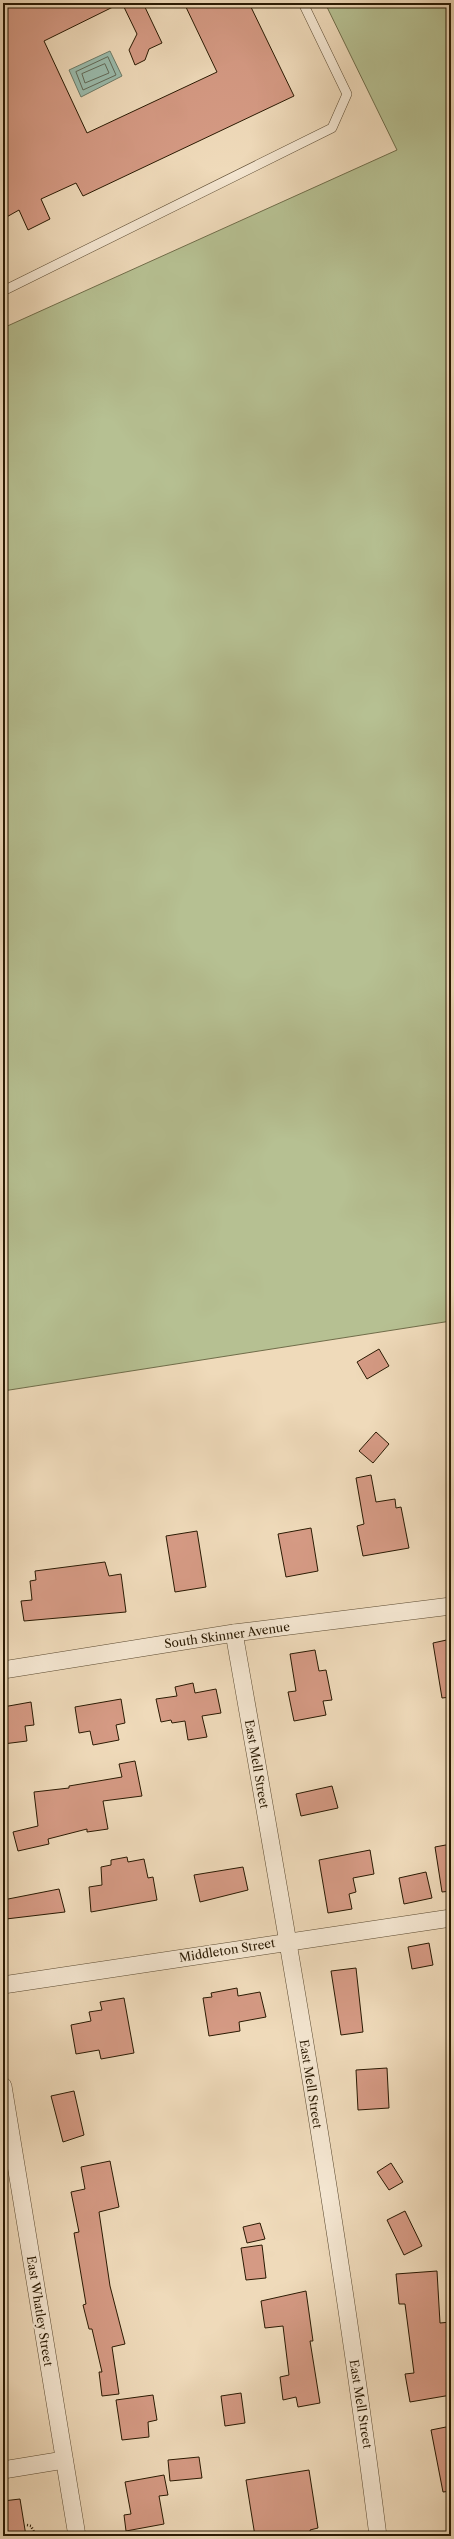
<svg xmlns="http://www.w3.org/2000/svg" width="454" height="2539" font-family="'Libre Caslon Text',serif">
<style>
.green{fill:#b6c092;stroke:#706d4a}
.water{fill:#9abbac;stroke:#6d7b68}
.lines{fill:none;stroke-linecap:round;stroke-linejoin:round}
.shore{stroke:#626a58;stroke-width:1}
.building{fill:#d59a84;stroke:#2a1a03}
.lane-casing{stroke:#5b4a31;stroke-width:10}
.street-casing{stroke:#5b4a31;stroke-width:18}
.path{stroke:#2a1a03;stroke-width:2.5;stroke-dasharray:1 2;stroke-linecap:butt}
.lane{stroke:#f5e7d2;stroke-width:9}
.street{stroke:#f5e7d2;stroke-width:17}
.labels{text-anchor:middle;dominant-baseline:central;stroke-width:4;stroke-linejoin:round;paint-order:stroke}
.street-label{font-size:12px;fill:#2a1a03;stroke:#f5e7d2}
</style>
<rect width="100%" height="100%" fill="#efdaba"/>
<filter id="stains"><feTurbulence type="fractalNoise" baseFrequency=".005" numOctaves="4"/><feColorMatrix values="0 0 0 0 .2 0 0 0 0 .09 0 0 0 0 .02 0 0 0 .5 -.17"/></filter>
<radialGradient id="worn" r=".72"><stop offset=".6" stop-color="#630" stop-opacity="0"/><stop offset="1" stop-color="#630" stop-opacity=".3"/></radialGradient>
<!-- green -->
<polygon class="green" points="325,3 451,3 451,1321 3,1391 3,328 397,150"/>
<!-- water -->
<polygon class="water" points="110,51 122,76 81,97 69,70"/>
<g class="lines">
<!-- shore -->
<g class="shore">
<polygon points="108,57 116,75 83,90 76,72"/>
<polygon points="105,64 109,73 85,83 82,74"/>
</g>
</g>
<!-- building -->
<g class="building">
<polygon points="3,3 121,3 44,41 87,133 217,72 184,3 249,3 294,96 83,196 76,183 41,199 50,219 28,230 19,210 3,219"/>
<polygon points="122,3 143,3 162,43 149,49 145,60 135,65 129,50 137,34"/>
<polygon points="379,1349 389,1366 367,1379 357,1362"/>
<polygon points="376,1432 389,1444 373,1463 359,1451"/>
<polygon points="371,1475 376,1502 395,1499 396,1508 401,1507 409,1548 363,1556 357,1526 364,1524 356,1478"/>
<polygon points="311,1528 318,1571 286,1577 278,1534"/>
<polygon points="197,1531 206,1587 175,1592 166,1536"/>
<polygon points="105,1562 109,1576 121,1574 126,1612 24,1621 21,1601 32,1600 30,1581 36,1580 35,1571"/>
<polygon points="451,1639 451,1697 442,1698 433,1643"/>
<polygon points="315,1650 319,1671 326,1670 332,1700 323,1701 326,1715 294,1721 288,1692 296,1691 290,1654"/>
<polygon points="193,1683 195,1693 216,1689 221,1713 202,1716 207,1737 188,1740 185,1721 172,1723 171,1720 161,1722 156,1699 177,1696 175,1687"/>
<polygon points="121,1699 125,1723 116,1725 119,1740 93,1745 90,1731 79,1733 75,1707"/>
<polygon points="31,1702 34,1725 25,1726 27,1741 3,1744 3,1707"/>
<polygon points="135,1761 142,1796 103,1801 108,1829 87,1832 87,1829 48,1839 49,1844 18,1851 13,1832 38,1826 34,1792 69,1788 69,1786 122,1777 119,1764"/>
<polygon points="332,1786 338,1808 301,1816 296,1794"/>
<polygon points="451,1844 451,1891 442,1892 435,1847"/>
<polygon points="370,1850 374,1874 353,1878 356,1892 349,1894 352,1909 328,1913 319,1860"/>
<polygon points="127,1857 128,1862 144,1859 148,1878 153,1877 157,1900 91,1912 89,1887 102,1885 101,1867 111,1865 111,1860"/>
<polygon points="243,1867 248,1890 200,1902 194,1875"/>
<polygon points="426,1872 432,1898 404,1904 399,1878"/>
<polygon points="59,1889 65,1912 6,1919 3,1900"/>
<polygon points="429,1943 433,1965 412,1969 408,1947"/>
<polygon points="356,1968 363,2032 341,2035 331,1971"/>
<polygon points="237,1988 238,1996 260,1992 266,2017 239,2022 240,2031 209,2036 203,1998 212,1997 211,1993"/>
<polygon points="124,1998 134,2053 101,2059 99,2050 76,2054 71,2025 91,2021 89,2012 102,2010 100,2002"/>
<polygon points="387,2068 389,2108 358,2110 356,2070"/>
<polygon points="74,2091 84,2135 63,2142 51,2096"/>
<polygon points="110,2161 119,2207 99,2212 110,2286 125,2344 112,2347 119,2394 102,2396 99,2372 102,2372 92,2329 89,2329 83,2305 86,2304 74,2233 79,2232 71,2192 85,2189 81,2167"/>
<polygon points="391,2163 403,2182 389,2190 377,2172"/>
<polygon points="405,2211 422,2246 404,2255 387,2220"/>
<polygon points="260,2223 265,2239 247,2243 243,2227"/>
<polygon points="262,2245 266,2278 246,2280 241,2248"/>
<polygon points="437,2271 440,2323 451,2322 451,2395 410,2402 405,2374 414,2373 405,2304 399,2304 396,2274"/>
<polygon points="306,2291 313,2341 310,2341 320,2403 298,2407 296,2397 283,2400 280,2377 289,2375 283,2326 265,2328 261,2301"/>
<polygon points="241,2393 245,2423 225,2426 221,2396"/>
<polygon points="153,2395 157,2420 148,2422 149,2437 122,2440 116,2400"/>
<polygon points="451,2426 451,2491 443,2492 431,2430"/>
<polygon points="199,2457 202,2478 170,2481 168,2460"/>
<polygon points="309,2470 318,2528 310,2530 311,2536 255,2536 246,2480"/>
<polygon points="164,2475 168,2495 159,2496 164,2524 126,2531 124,2515 131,2514 125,2482"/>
<polygon points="20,2499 26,2536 3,2536 3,2501"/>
</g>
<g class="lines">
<!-- lane casing -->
<g class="lane-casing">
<polyline id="lane" points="3,291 332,128 347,94 303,3"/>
</g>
<!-- street casing -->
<g class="street-casing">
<g id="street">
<path d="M234 1633C287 1933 340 2234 378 2536"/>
<polyline points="3,1670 234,1633 451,1606"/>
<polyline points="3,1985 451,1918"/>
<polyline points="3,2086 77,2536"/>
<polyline points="3,2470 64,2460"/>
</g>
</g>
<!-- path -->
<polyline class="path" points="27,2525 31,2526 36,2536"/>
<!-- lane -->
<use href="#lane" class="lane"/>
<!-- street -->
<use href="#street" class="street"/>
</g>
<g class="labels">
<!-- street labels -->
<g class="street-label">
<text transform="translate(227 1635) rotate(-8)">South Skinner Avenue</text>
<text transform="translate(257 1764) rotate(80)">East Mell Street</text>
<text transform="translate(227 1950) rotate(-9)">Middleton Street</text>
<text transform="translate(311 2084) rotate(81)">East Mell Street</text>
<text transform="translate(40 2311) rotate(81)">East Whatley Street</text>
<text transform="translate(361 2404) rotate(81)">East Mell Street</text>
</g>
</g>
<!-- margin -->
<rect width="454" height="2539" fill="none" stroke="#efdaba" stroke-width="16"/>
<rect x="4" y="4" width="446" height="2531" fill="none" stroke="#2a1a03" stroke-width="2"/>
<rect x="8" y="8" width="438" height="2523" fill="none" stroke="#2a1a03"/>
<rect width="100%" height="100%" filter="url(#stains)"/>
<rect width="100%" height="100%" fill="url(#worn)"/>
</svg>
